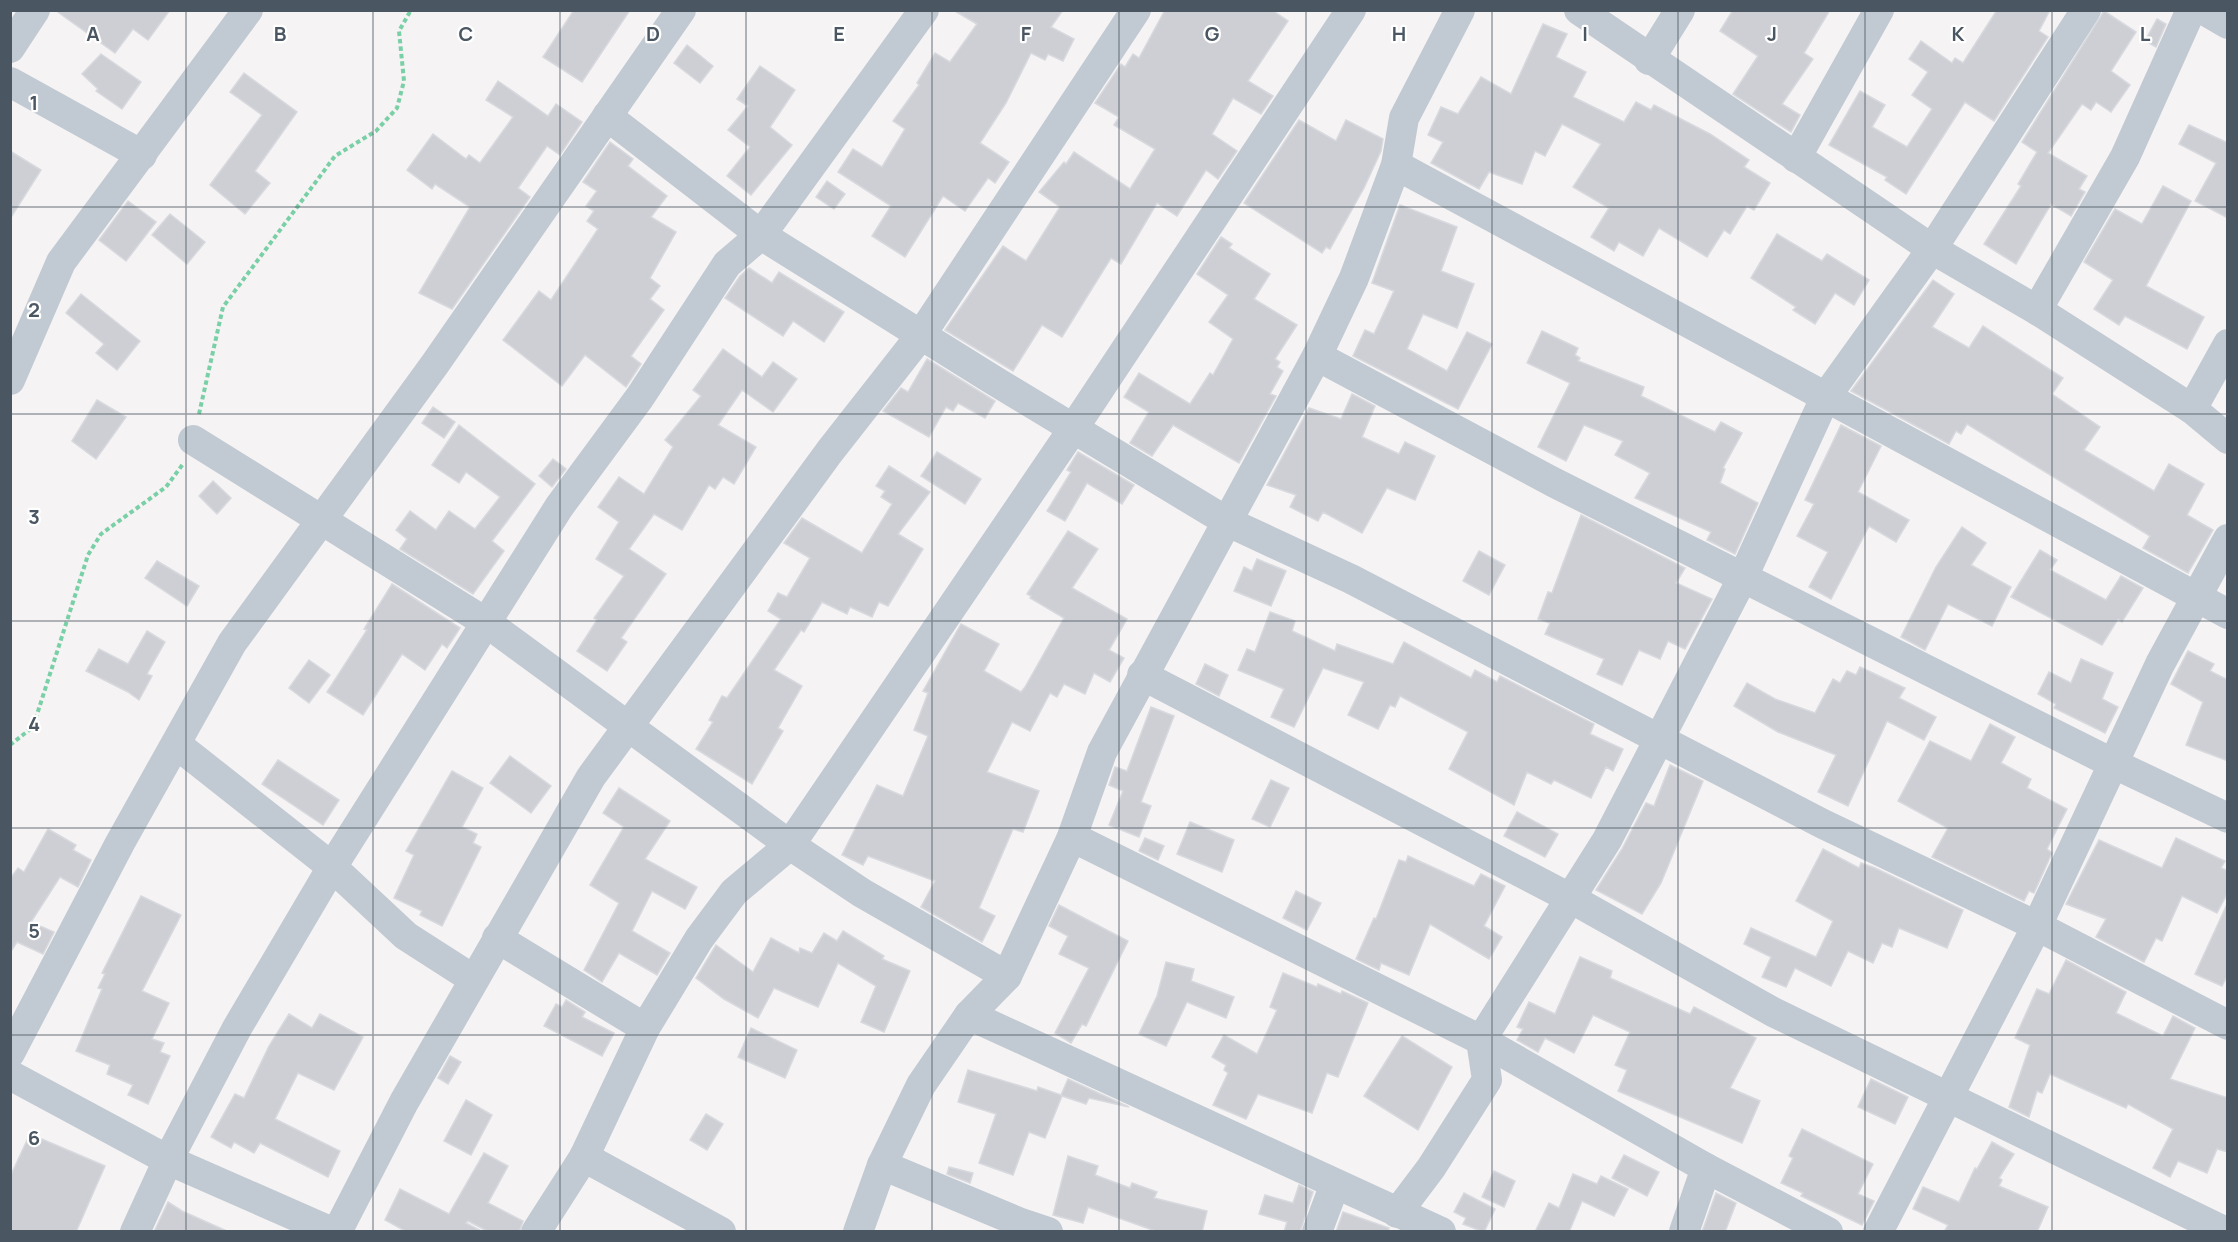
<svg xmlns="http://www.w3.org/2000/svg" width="2238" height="1242" font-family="Manrope,sans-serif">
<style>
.building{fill:#cdcfd5;stroke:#d7d9de;stroke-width:1.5}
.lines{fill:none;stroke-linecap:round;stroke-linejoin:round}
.path{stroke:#7ad0a6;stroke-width:4;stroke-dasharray:4.5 3;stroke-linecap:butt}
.street{stroke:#c1cad2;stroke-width:30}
.grid{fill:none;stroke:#4a5661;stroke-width:1.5;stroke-opacity:0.55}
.grid-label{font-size:20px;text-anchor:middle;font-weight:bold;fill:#4a5661;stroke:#fff;stroke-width:4.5;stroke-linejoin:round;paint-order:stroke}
</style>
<rect width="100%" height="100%" fill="#f5f3f3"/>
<!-- building -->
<g class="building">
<polygon points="55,10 170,10 148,40 133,29 115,53"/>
<polygon points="574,10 630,10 582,82 543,57"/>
<polygon points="953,10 1063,10 1051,27 1074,39 1063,61 1048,54 1045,60 1031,53 1006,103 980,143 1009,162 995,183 988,178 965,211 943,196 905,257 872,236 891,206 838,172 853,149 882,167 905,129 893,121 919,85 917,83 935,53 950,62 977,24"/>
<polygon points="1165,10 1272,10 1288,21 1248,81 1273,96 1261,114 1233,98 1212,134 1237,151 1218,179 1206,170 1177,216 1157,203 1121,264 1111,258 1062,337 1042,325 1013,371 945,330 1003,246 1026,261 1060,207 1039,192 1064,162 1066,164 1074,152 1130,189 1155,149 1114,125 1119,117 1095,103 1121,64 1125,67 1133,54 1139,58"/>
<polygon points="1733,10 1830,10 1804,53 1813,59 1782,104 1800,115 1791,132 1733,94 1758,56 1720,31"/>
<polygon points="1997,10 2050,10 2039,31 2048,37 1994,121 1965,102 1906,194 1885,180 1887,177 1829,145 1860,91 1885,105 1872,127 1907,147 1932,109 1912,95 1928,72 1909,59 1921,41 1952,63 1955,58 1963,63"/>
<polygon points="2104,11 2136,32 2111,71 2130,85 2111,112 2096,102 2091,110 2082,104 2048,153 2087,176 2079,189 2085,192 2071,216 2051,204 2016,264 1984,244 2021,186 2018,184 2037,152 2022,142"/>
<polygon points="2157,19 2166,24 2156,47 2145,41"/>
<polygon points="1543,24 1567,34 1556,57 1586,72 1573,97 1624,122 1636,102 1651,110 1654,105 1710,134 1749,160 1744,167 1770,183 1754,210 1747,206 1730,234 1724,230 1707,257 1659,228 1643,256 1619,242 1614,251 1591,237 1609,208 1573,187 1601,144 1562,124 1545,156 1535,151 1522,184 1489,172 1479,189 1431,163 1443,142 1428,135 1441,107 1458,114 1481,77 1511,94"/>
<polygon points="687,45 713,66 700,83 674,63"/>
<polygon points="101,54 141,82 122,109 96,91 98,89 82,74"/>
<polygon points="760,66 795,90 770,127 792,145 751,195 727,176 750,147 728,130 748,106 737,99"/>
<polygon points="244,73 297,112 255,171 270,183 245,214 210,185 262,115 230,92"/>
<polygon points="498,81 548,116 556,104 582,122 560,155 547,146 518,188 530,197 452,309 419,293 470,207 435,184 432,189 407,170 433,134 466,159 469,155 480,163 513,117 486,100"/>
<polygon points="1299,120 1336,141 1346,120 1383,139 1381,151 1364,188 1330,249 1326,247 1322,253 1244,203"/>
<polygon points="2189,125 2228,143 2228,218 2195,201 2216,163 2179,144"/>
<polygon points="610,142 633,159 628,166 667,196 651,217 676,232 650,278 660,286 650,299 664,310 631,356 641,364 626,387 585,355 562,386 503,340 539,291 551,300 598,229 587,221 594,211 586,206 597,191 583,182"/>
<polygon points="10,151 41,170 10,219"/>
<polygon points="827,181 845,194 834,209 816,197"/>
<polygon points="2163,186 2191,201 2146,286 2204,317 2187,349 2125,316 2119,325 2094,309 2113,280 2084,262 2115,209 2142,224"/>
<polygon points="128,201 156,222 126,261 99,240"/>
<polygon points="1400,205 1457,227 1441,271 1474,284 1457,328 1423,314 1407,349 1447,371 1467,332 1492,344 1458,409 1353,356 1365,330 1374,334 1394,291 1372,283"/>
<polygon points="170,214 205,242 187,264 152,235"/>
<polygon points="1777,234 1822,261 1827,254 1869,280 1854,305 1835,293 1815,324 1793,310 1796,307 1751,278"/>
<polygon points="1221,237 1232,244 1229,248 1270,274 1254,299 1297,325 1275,359 1280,362 1277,367 1283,371 1270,394 1276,396 1239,463 1173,425 1152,456 1130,443 1149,412 1124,397 1139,373 1190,404 1210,373 1213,375 1233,339 1209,322 1228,295 1197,274"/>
<polygon points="749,268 772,283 779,272 844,312 824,342 793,321 783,336 725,298 740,276"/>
<polygon points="1933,280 1954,294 1932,327 1969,348 1983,326 2063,378 2052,394 2100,427 2084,450 2154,491 2169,464 2204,484 2187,515 2213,530 2188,573 2143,548 2150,536 1967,424 1961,434 1956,431 1949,444 1851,391"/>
<polygon points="81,294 140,341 117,370 96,353 104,344 66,313"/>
<polygon points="1542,331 1578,348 1575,355 1580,358 1578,361 1644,387 1641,396 1715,432 1721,422 1742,433 1723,468 1725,469 1720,483 1758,503 1735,554 1707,540 1711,532 1635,498 1650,473 1615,455 1623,441 1584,425 1566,461 1538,447 1570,383 1527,363"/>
<polygon points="723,349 762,377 773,362 797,379 773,412 742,390 718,425 756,447 734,484 723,477 715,489 709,485 682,530 654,514 629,549 666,574 621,638 627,642 607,671 577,651 597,620 594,618 624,576 596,559 619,522 598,507 619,477 644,494 673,447 665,440 701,396 693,390"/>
<polygon points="927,359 995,401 985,418 958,403 953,411 946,407 929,437 883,411 901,388 908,392"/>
<polygon points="1352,394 1375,406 1362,437 1399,454 1405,442 1435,456 1415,500 1387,488 1362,533 1323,512 1318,521 1290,507 1296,495 1267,485 1309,408 1341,419"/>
<polygon points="97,400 126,417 96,459 72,441"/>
<polygon points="433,407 455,422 444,438 422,423"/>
<polygon points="459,425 535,484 492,541 504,551 473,594 400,549 407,539 396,530 410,511 436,530 449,511 475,529 500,497 466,472 459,483 432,465"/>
<polygon points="1841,425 1881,446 1858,492 1909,520 1896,542 1869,526 1831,599 1809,587 1828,552 1797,536 1814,504 1805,500"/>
<polygon points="937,452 981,479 965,504 921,476"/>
<polygon points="1078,452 1134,485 1122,504 1087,483 1065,521 1047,511 1071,472 1067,470"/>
<polygon points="553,459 566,469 552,487 539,476"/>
<polygon points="889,466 930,492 898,534 923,549 888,606 879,602 872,617 850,607 847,614 822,602 804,632 801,630 774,670 802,686 778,728 783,731 752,784 696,749 713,722 709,720 722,696 727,698 781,619 768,611 778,593 787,597 810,558 784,543 802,518 862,553 892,504 881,497 885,491 876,486"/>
<polygon points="213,481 231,498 217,514 199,496"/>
<polygon points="1581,515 1685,568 1676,583 1712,599 1685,649 1668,641 1660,659 1639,650 1622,685 1597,674 1604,659 1545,634 1550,623 1538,619 1548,592 1552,593"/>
<polygon points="1962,527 1986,543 1971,565 2011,587 1992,626 1948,604 1925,650 1901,637 1936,567"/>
<polygon points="1068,531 1098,549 1072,588 1127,619 1109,650 1124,658 1110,682 1094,673 1085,694 1064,684 1057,697 1050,693 1030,731 1012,722 987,772 1039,791 1023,832 1013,829 979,908 995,916 982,942 921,907 935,881 868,856 863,865 842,855 877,785 903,796 928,736 914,730 928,693 923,691 961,624 999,644 984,671 1021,692 1025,687 1064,618 1030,598 1031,596 1027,594"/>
<polygon points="2040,550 2057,560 2050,570 2106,600 2121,576 2143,588 2122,622 2118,619 2102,645 2011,597"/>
<polygon points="1479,551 1505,565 1489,595 1463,581"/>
<polygon points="1257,559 1286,571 1271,606 1234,591 1244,567 1252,571"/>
<polygon points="157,561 199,586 187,606 145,578"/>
<polygon points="392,584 460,628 447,648 442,644 425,670 402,654 363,715 327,692 367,630 364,629"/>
<polygon points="1270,612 1295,621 1292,631 1335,651 1337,644 1393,664 1404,642 1471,678 1475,670 1497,682 1500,676 1594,724 1590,734 1623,749 1613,771 1606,767 1591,798 1554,780 1551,784 1527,772 1514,805 1449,769 1468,732 1400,696 1395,707 1390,705 1378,729 1348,715 1364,682 1323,668 1294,727 1271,717 1284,689 1238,670 1247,649 1255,652"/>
<polygon points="147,631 165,642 147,674 152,676 139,700 128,692 86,671 99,649 128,664"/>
<polygon points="2188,651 2214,664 2210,671 2228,680 2228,761 2186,745 2203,702 2171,684"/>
<polygon points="2081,659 2113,673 2102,699 2118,707 2105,733 2054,708 2056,704 2038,694 2049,672 2071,683"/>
<polygon points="309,660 330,675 309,703 289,688"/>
<polygon points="1205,664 1228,675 1219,696 1196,684"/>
<polygon points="1860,667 1905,688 1899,698 1936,717 1924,740 1887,721 1848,806 1818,792 1836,755 1778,732 1734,706 1747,683 1775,699 1815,713 1833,679 1840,683 1847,671 1856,675"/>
<polygon points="1151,707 1174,716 1141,802 1151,806 1139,837 1109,825 1123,791 1109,785 1115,767 1127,771"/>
<polygon points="1990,724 2015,737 2001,763 2031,779 2027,788 2067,809 2047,849 2052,853 2034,893 2029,891 2024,901 1932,857 1948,828 1898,801 1930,741 1971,761"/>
<polygon points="510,756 551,786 531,813 490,783"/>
<polygon points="278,760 339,800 323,825 262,784"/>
<polygon points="1670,765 1703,781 1661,883 1642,914 1596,890 1622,849 1646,803 1654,806"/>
<polygon points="452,771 483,788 462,827 477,834 473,843 481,847 442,926 420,915 422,911 394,898 414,855 406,851"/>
<polygon points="1271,780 1289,788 1270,827 1252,819"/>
<polygon points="619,788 670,821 645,859 697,887 685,909 652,891 632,931 670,953 657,975 619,953 602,982 584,970 619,903 590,885 624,827 603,813"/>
<polygon points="1517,812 1558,834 1545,857 1504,836"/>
<polygon points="1190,822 1234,840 1222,872 1177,854"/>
<polygon points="48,829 76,845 73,850 91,860 78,887 60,877 31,922 54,932 43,954 17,942 10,953 10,879 18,868 24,872"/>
<polygon points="1145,838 1164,846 1158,860 1139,851"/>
<polygon points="2176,838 2225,861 2221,868 2228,871 2228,892 2217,913 2182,896 2162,941 2156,938 2144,962 2096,937 2106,919 2066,904 2099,840 2162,868"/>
<polygon points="1823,849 1859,868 1861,863 1875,868 1963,910 1947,948 1899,928 1892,947 1882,943 1873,963 1848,951 1831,986 1795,968 1786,987 1762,977 1771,957 1744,944 1751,928 1816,957 1833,921 1796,901"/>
<polygon points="1408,856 1474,886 1481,874 1505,886 1484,926 1502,937 1489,959 1430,924 1409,975 1381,963 1379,970 1356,959 1374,918 1376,919 1399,860 1406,862"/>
<polygon points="1296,891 1321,903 1307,930 1283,918"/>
<polygon points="141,896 181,915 142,991 169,1003 152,1039 164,1043 160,1052 170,1056 148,1104 128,1095 133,1085 107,1074 110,1065 76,1051 102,989 98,988 105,974 102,973"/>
<polygon points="2228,902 2228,974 2222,986 2195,974"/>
<polygon points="1059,905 1128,941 1086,1026 1082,1024 1071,1043 1055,1033 1089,968 1059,954 1068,936 1049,926"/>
<polygon points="843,931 884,956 882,959 910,971 884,1032 861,1022 876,986 838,963 818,1007 774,988 758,1018 724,999 696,978 716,945 753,972 771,938 799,953 800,948 812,953 824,933 837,941"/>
<polygon points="1580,957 1612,971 1610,978 1690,1014 1694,1007 1756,1038 1730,1088 1760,1101 1742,1143 1618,1091 1627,1070 1615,1065 1630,1032 1593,1015 1574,1053 1545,1038 1538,1052 1517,1040 1523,1029 1517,1027 1529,1002 1555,1014"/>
<polygon points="2066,960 2126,992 2116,1013 2163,1036 2173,1016 2195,1028 2170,1079 2228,1098 2228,1152 2217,1149 2207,1173 2178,1161 2170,1177 2153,1168 2173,1129 2128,1104 2126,1108 2050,1074 2042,1093 2037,1091 2029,1117 2009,1107 2030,1045 2015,1038 2037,989 2049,994"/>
<polygon points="1166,962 1194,969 1191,981 1234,997 1226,1018 1187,1002 1166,1046 1139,1034 1157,996"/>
<polygon points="1283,973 1317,987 1318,984 1341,994 1342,991 1368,1003 1338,1077 1327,1073 1312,1113 1258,1094 1246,1119 1213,1105 1228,1073 1224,1070 1226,1065 1212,1057 1224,1035 1257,1054 1277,1010 1270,1007"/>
<polygon points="566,1000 585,1012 582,1017 614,1033 602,1056 544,1026 556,1004 562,1007"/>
<polygon points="289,1014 312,1028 320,1014 363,1037 334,1090 298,1073 275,1119 340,1151 328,1177 260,1143 254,1153 234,1142 231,1148 211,1137 235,1094 244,1098 269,1046"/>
<polygon points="751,1028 797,1050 785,1078 738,1057"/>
<polygon points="1402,1036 1452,1067 1418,1130 1364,1096"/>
<polygon points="450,1056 461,1062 448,1084 438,1078"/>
<polygon points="968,1070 1037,1091 1038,1087 1061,1095 1068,1079 1129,1107 1089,1098 1086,1104 1062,1096 1045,1138 1029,1132 1013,1175 979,1163 996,1114 958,1102"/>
<polygon points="1871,1079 1908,1097 1895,1124 1858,1107"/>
<polygon points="466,1100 492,1115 471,1155 444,1141"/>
<polygon points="706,1114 723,1124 707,1150 690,1140"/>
<polygon points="1802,1129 1873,1164 1858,1194 1874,1201 1862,1225 1801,1196 1803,1193 1781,1183 1793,1158 1789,1156"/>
<polygon points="30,1134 105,1166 76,1232 10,1232 10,1177"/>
<polygon points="1992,1142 2014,1154 1999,1178 2002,1180 1999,1186 2048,1207 2037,1232 1944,1232 1948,1225 1913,1209 1923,1187 1959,1202 1975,1168 1977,1169"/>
<polygon points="484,1153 508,1166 488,1203 523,1221 519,1232 489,1232 468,1221 466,1223 483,1232 407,1232 385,1220 400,1189 449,1214"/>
<polygon points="1624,1155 1659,1172 1647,1196 1612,1178"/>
<polygon points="1068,1156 1098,1166 1095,1175 1130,1188 1132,1183 1157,1192 1154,1198 1207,1211 1202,1232 1158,1232 1088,1207 1083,1223 1053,1215"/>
<polygon points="949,1167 973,1173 970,1183 947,1174"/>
<polygon points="1494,1171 1515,1181 1504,1207 1482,1197"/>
<polygon points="1573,1174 1597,1184 1601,1176 1628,1189 1614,1216 1582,1201 1569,1232 1535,1232 1549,1203 1559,1208"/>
<polygon points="1299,1185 1313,1192 1300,1232 1284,1232 1287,1222 1259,1214 1265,1195 1293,1203"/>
<polygon points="1464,1193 1495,1209 1484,1232 1463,1224 1466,1218 1454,1212"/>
<polygon points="1716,1193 1736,1203 1725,1232 1702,1232"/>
<polygon points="168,1202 182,1211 229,1232 154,1232"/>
<polygon points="1343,1212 1389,1228 1388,1232 1336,1232"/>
</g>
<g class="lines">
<!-- path -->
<g class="path">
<polyline points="199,414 223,307 335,156 376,131 397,108 404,81 399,31 411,10"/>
<polyline points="10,745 33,727 88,555 101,534 166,487 183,464"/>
</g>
<!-- street -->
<g class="street">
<polyline points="1579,10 1932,249 2037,310 2192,409 2228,439"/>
<polyline points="2204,10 2228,24"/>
<polyline points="10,48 35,10"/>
<polyline points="1649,60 1680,10"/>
<polyline points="10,82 142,155"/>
<polyline points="607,116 761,235 990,378 1228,522 1351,579 1823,824 2037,926 2228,1025"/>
<polyline points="1796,158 1879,10"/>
<polyline points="1396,165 2228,614"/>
<polyline points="2037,310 2125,157 2191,10"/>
<polyline points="1317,356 1553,482 2112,763 2228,818"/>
<polyline points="10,380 61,262 248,10"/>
<polyline points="2192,409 2228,344"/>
<polyline points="193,440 487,623 790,845 862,893 1007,976"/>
<polyline points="1142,675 1570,898 1773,1012 2226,1232"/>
<polyline points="176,744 332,867 406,936 473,979"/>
<polyline points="1072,837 1481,1040 1706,1168 1828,1232"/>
<polyline points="497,938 645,1028"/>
<polyline points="969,1015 1441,1232"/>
<polyline points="10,1053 120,843 232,643 435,364 681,10"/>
<polyline points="10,1075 168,1160 332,1232"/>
<polyline points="584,1157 721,1232"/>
<polyline points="882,1165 1021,1223 1048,1232"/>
<polyline points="1397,1213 1431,1168 1487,1080 1481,1040 1607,840 1743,577 1825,398 1932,249 2086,10"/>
<polyline points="135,1232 168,1160 237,1028 332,867 559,507 640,397 727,264 761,235 924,10"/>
<polyline points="337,1232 404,1102 591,777 830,451 921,335 1136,10"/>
<polyline points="536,1232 584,1157 645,1028 699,939 734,892 790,845 1073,429 1351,10"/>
<polyline points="858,1232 882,1165 921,1085 969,1015 1007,976 1072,837 1102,752 1317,356 1354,278 1396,165 1404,118 1460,10"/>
<polyline points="1317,1232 1335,1184"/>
<polyline points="1684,1232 1706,1168"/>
<polyline points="1878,1232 2037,926 2160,664 2228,539"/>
</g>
</g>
<!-- grid -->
<path class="grid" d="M186 10V1232M373 10V1232M560 10V1232M746 10V1232M932 10V1232M1119 10V1232M1306 10V1232M1492 10V1232M1678 10V1232M1865 10V1232M2052 10V1232M10 207H2228M10 414H2228M10 621H2228M10 828H2228M10 1035H2228"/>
<g class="grid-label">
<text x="93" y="41">A</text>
<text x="280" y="41">B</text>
<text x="466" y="41">C</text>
<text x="653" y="41">D</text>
<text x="839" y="41">E</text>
<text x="1026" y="41">F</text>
<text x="1212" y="41">G</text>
<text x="1399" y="41">H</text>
<text x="1585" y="41">I</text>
<text x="1772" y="41">J</text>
<text x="1958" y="41">K</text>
<text x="2145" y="41">L</text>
<text x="34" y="110">1</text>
<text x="34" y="317">2</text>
<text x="34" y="524">3</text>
<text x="34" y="731">4</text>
<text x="34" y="938">5</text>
<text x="34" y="1145">6</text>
</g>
<!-- border -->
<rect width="2238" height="1242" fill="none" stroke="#4a5661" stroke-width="24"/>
</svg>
